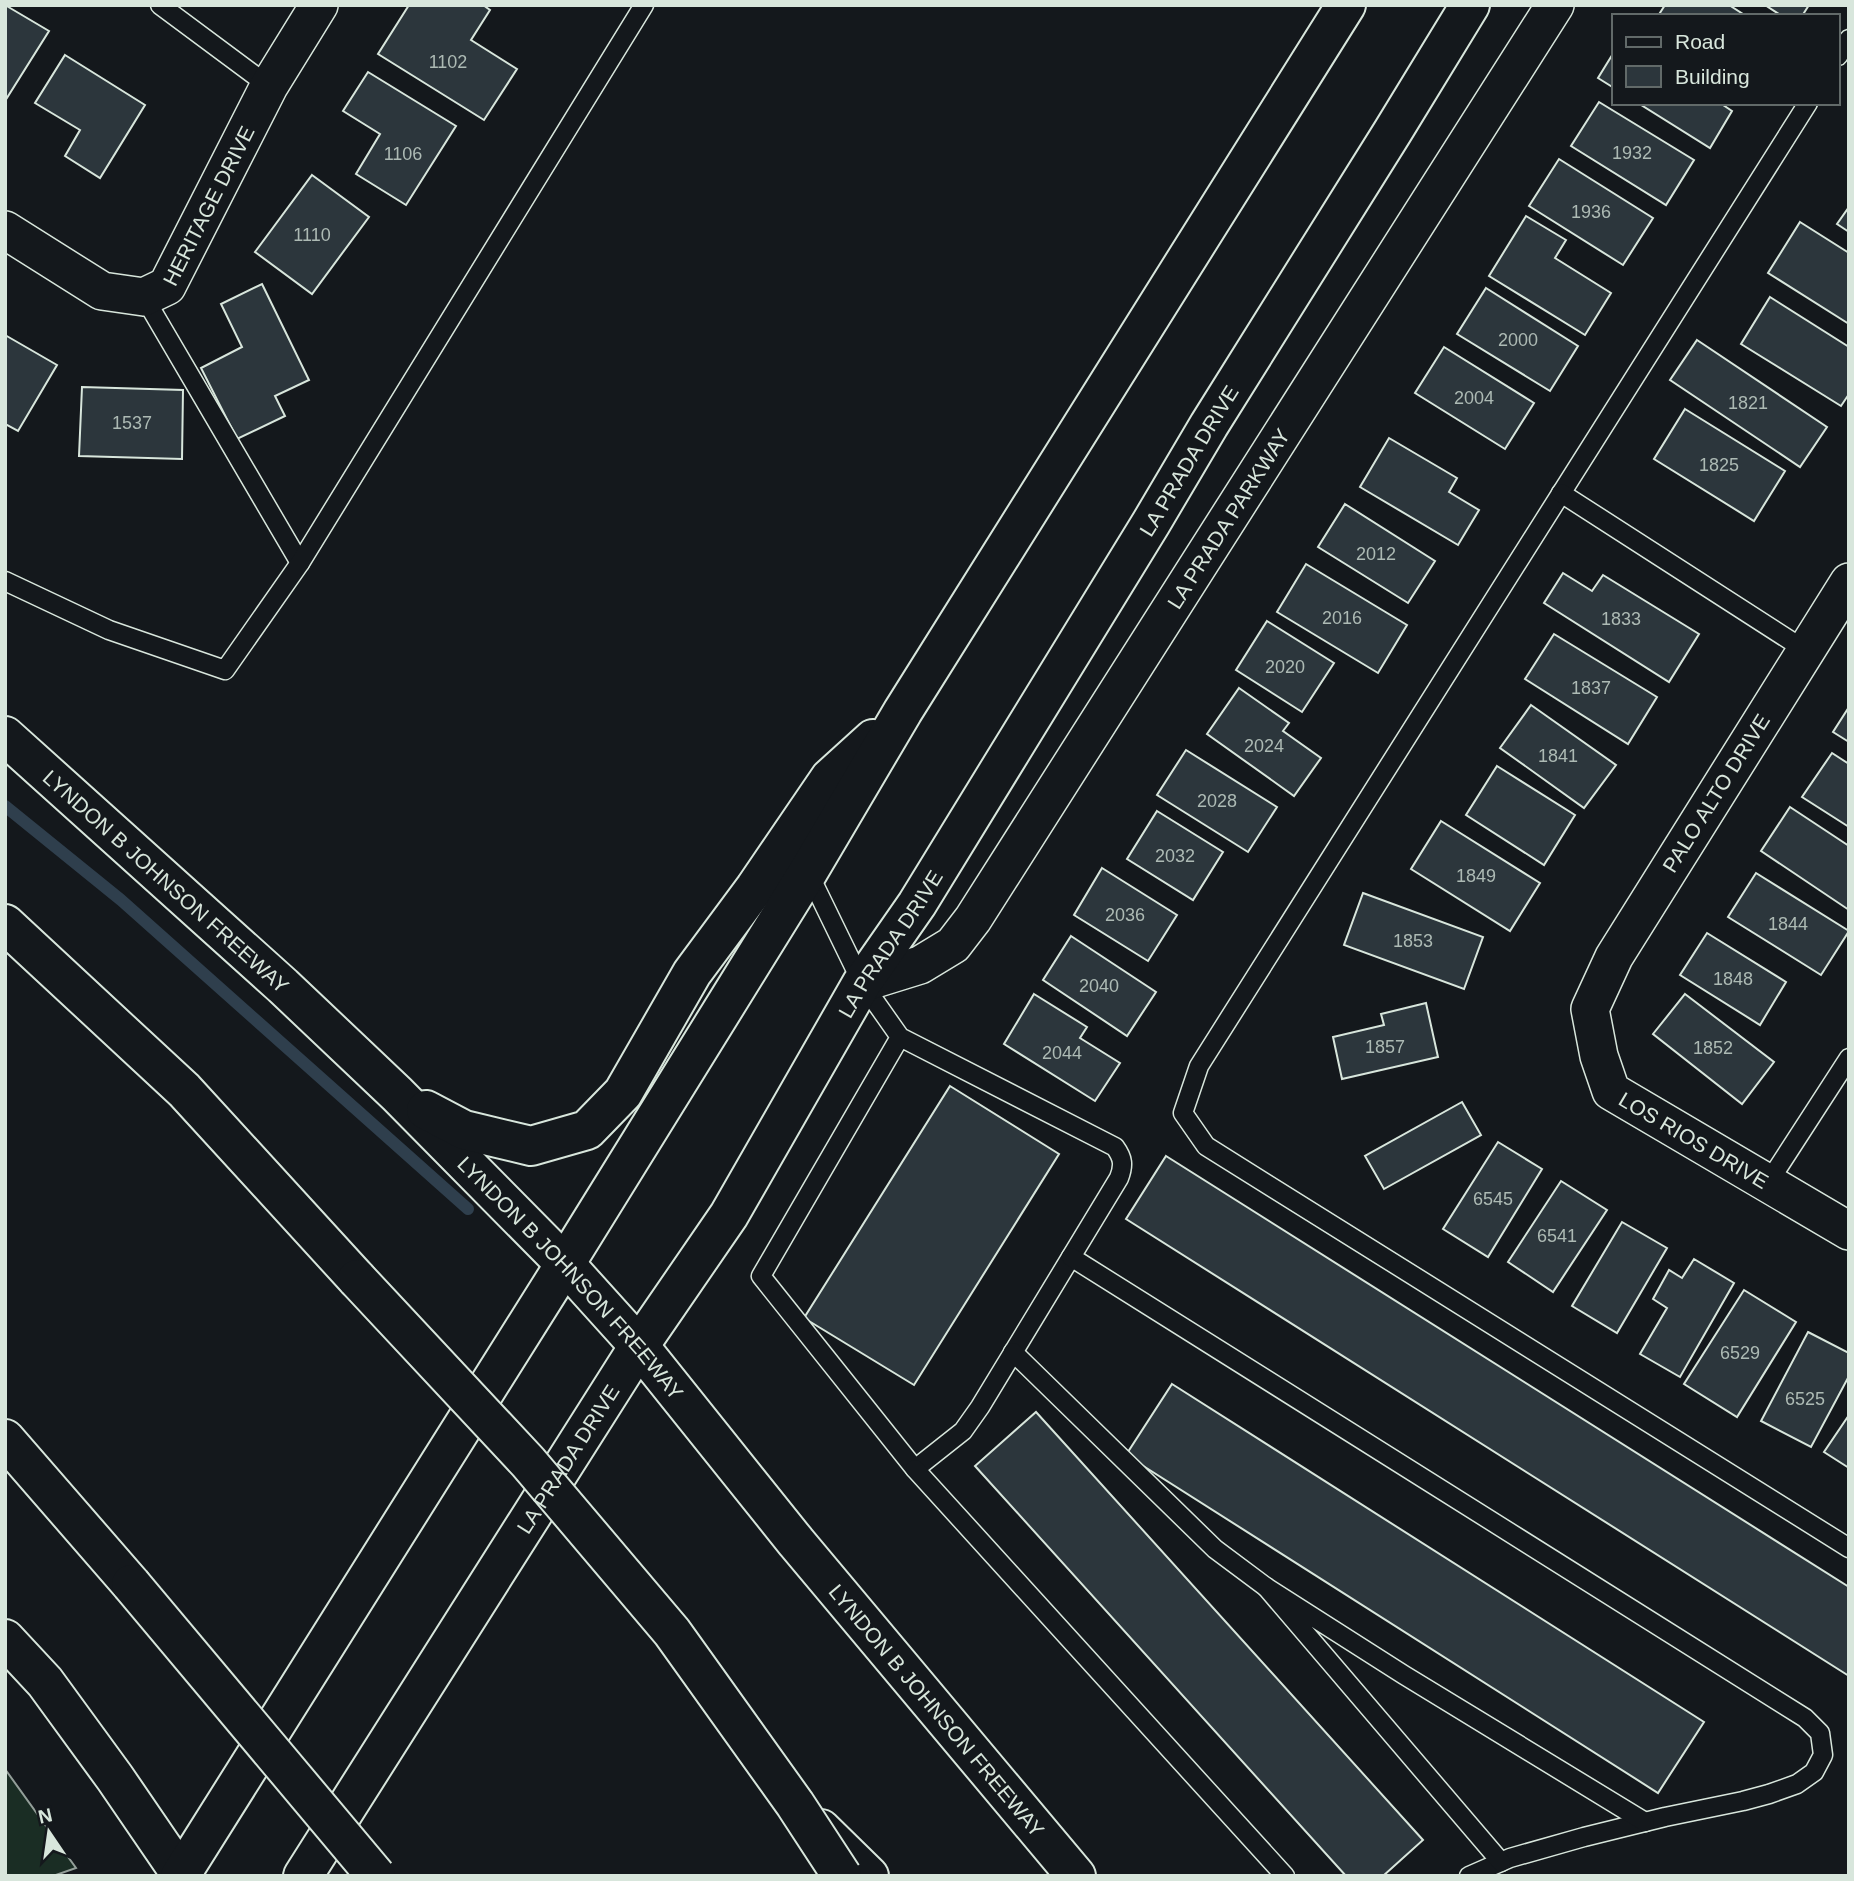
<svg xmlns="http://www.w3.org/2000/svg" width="1854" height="1881" font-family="Helvetica,sans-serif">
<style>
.green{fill:#1a2d24;stroke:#939e99;stroke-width:2}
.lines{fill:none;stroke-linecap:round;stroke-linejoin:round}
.stream{stroke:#2f3f4d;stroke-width:12}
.building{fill:#2c363c;stroke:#d8e6dc;stroke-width:2}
.lane-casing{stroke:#d8e6dc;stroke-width:21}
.street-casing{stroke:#d8e6dc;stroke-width:40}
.secondary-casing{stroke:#d8e6dc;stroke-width:42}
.highway-casing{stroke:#d8e6dc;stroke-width:42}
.lane{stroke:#14181c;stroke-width:18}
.street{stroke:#14181c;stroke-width:37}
.secondary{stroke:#14181c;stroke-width:38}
.highway{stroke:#14181c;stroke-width:38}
.highway-bridge-casing{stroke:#d8e6dc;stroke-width:42;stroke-linecap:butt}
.highway-bridge{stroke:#14181c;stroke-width:38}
.labels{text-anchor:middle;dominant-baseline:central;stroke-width:5;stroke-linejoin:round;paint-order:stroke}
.number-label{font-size:18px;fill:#adbab4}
.street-label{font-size:21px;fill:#d8e6dc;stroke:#14181c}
</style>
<rect width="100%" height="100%" fill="#14181c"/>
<!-- green -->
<polygon class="green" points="5,1769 76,1868 53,1876 5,1876"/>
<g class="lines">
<!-- stream -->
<polyline class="stream" points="5,806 121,900 468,1209"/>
</g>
<!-- building -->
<g class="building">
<polygon points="5,5 49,31 5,101"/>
<polygon points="409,5 483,5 490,10 471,40 517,69 484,120 378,54"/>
<polygon points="1665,5 1729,5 1746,16 1658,16"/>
<polygon points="1765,5 1809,5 1802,16 1782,16"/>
<polygon points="1614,52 1614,88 1598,78"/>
<polygon points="65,55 145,105 100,178 65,156 80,130 35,103"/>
<polygon points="368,72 456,126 406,205 356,174 380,134 343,111"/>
<polygon points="1599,102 1694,160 1666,205 1571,146"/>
<polygon points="1638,103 1720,103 1732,111 1710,148"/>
<polygon points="1559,159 1653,218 1623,265 1529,206"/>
<polygon points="312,175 369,217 312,294 255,252"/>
<polygon points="1849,207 1849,232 1837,224"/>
<polygon points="1526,216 1566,240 1555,258 1611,293 1585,335 1489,276"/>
<polygon points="1800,222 1849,253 1849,324 1768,273"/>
<polygon points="262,284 309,380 275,396 285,416 237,439 201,368 242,347 221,304"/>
<polygon points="1486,288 1578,346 1550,391 1457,334"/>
<polygon points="1770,297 1849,347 1849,394 1841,406 1741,344"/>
<polygon points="5,335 57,365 18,431 5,424"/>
<polygon points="1697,340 1827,427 1800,467 1670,380"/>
<polygon points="1444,347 1534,403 1505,449 1415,393"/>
<polygon points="82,387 183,390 182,459 79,456"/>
<polygon points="1685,409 1785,471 1754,521 1654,459"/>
<polygon points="1389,438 1457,478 1449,492 1479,510 1458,545 1360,487"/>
<polygon points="1345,504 1435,561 1408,603 1318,547"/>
<polygon points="1306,564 1407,625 1378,673 1277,612"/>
<polygon points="1563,573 1592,591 1603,575 1699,634 1669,682 1544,603"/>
<polygon points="1267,621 1334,663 1302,712 1236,670"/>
<polygon points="1554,634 1657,697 1628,744 1525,679"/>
<polygon points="1239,688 1289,723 1283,731 1321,758 1294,796 1207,734"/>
<polygon points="1531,705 1616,765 1584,808 1500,748"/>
<polygon points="1849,707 1849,742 1833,732"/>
<polygon points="1186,750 1277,807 1248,852 1157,795"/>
<polygon points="1832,753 1849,764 1849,827 1802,797"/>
<polygon points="1497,766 1575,815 1544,865 1466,815"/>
<polygon points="1790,807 1849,846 1849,910 1761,851"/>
<polygon points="1157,811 1223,852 1193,900 1127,859"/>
<polygon points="1441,821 1540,883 1510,931 1411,869"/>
<polygon points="1102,868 1177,915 1148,961 1074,915"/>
<polygon points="1756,873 1849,931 1821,975 1728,917"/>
<polygon points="1363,893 1483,937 1464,989 1344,945"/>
<polygon points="1707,933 1786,982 1760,1025 1680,975"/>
<polygon points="1071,936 1156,992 1127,1036 1043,980"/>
<polygon points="1034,994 1087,1027 1080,1038 1120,1063 1095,1101 1004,1044"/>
<polygon points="1685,994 1774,1062 1742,1104 1653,1034"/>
<polygon points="1426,1003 1438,1057 1342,1079 1333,1037 1384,1025 1381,1014"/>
<polygon points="950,1086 1059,1154 914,1385 804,1318"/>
<polygon points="1462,1102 1481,1135 1384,1189 1365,1156"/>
<polygon points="1498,1142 1542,1169 1488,1257 1443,1229"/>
<polygon points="1166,1156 1849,1587 1849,1676 1126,1219"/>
<polygon points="1561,1181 1607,1210 1553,1292 1508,1262"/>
<polygon points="1622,1222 1667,1248 1617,1333 1572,1306"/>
<polygon points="1694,1259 1734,1283 1680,1377 1640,1354 1667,1308 1653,1299 1669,1270 1682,1278"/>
<polygon points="1744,1290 1796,1322 1737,1417 1684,1384"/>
<polygon points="1808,1332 1849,1353 1849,1376 1811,1447 1761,1421"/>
<polygon points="1172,1384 1704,1722 1658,1793 1126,1455"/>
<polygon points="1036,1412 1423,1840 1383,1876 1346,1876 975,1466"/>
<polygon points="1849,1415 1849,1468 1824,1452"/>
</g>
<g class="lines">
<!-- lane casing -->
<g class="lane-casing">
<g id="lane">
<polyline points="160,5 269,86"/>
<polyline points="1838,56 1849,39"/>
<polyline points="1808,103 1199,1066 1183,1113 1206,1146 1849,1548"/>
<polyline points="144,297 300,563"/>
<polyline points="1561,493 1805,650"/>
<polyline points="5,581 109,630 225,670 300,563 644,5"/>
<path d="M808 872 862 983 900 1037 1115 1147C1123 1158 1124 1165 1119 1178L980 1407 963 1431 915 1469 761 1276 900 1037"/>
<polyline points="1768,1183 1849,1058"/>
<polyline points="1071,1257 1805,1718 1820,1733 1823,1755 1814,1772 1797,1784 1769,1794 1743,1801 1665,1817 1584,1837 1510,1858 1469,1876"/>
<polyline points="1013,1352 1215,1549 1266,1587"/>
<polyline points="915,1469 1285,1876"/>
<polyline points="1501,1862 1266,1587 1404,1675 1645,1822"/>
</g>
</g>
<!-- street casing -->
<g class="street-casing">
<g id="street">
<path id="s1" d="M5 230 102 291 144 297 167 286 269 86 319 5"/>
<path id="s2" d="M1849 582 1614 957 1590 1009 1599 1056 1611 1091 1849 1231"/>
<path id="s3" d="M862 983 920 965 953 945 973 919 1555 5"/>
</g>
</g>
<!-- secondary casing -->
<g class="secondary-casing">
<g id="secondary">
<path id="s4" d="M5 736 283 986 397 1094 565 1264 639 1346 796 1542 1076 1876"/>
<polyline points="426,1110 464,1130 531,1146 587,1130 623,1093 692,973 755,888 830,778 873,739"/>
<polyline points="5,1639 45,1682 115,1778 182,1876"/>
<polyline points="180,1876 565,1264 808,872 903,711 1346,5"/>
<path id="s5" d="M303 1876 639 1346 729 1215 862 983 917 904 1151 523 1209 425 1393 131 1470 5"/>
</g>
</g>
<!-- highway casing -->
<g class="highway-casing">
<g id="highway">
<polyline points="5,924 184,1090 357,1279"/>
<polyline points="5,1439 131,1584"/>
<polyline points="821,1829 869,1876"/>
</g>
</g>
<!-- lane -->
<use href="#lane" class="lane"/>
<!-- street -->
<use href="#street" class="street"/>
<!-- secondary -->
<use href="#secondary" class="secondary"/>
<!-- highway -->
<use href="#highway" class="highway"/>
<!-- highway-bridge casing -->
<g class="highway-bridge-casing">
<g id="highway-bridge">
<polyline points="357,1279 528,1462 672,1632 795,1804 842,1876"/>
<polyline points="131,1584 376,1876"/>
</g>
</g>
<!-- highway-bridge -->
<use href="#highway-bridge" class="highway-bridge"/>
</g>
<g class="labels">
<!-- number labels -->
<g class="number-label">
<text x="448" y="62">1102</text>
<text x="1632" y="153">1932</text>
<text x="403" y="154">1106</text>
<text x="1591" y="212">1936</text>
<text x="312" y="235">1110</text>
<text x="1518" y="340">2000</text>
<text x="1474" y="398">2004</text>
<text x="1748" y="403">1821</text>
<text x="132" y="423">1537</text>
<text x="1719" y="465">1825</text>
<text x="1376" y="554">2012</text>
<text x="1342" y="618">2016</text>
<text x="1621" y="619">1833</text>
<text x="1285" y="667">2020</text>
<text x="1591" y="688">1837</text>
<text x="1264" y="746">2024</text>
<text x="1558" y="756">1841</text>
<text x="1217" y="801">2028</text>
<text x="1175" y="856">2032</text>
<text x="1476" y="876">1849</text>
<text x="1125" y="915">2036</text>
<text x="1788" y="924">1844</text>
<text x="1413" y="941">1853</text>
<text x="1733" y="979">1848</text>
<text x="1099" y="986">2040</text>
<text x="1385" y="1047">1857</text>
<text x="1713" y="1048">1852</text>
<text x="1062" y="1053">2044</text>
<text x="1493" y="1199">6545</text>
<text x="1557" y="1236">6541</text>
<text x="1740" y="1353">6529</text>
<text x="1805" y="1399">6525</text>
</g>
<!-- street labels -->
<g class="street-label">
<text stroke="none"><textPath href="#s1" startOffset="273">HERITAGE DRIVE</textPath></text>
<text stroke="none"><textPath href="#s5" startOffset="1670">LA PRADA DRIVE</textPath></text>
<text stroke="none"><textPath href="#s3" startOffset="607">LA PRADA PARKWAY</textPath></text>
<text transform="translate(1716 793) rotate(-58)">PALO ALTO DRIVE</text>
<text stroke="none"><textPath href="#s4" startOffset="217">LYNDON B JOHNSON FREEWAY</textPath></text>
<text stroke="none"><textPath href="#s5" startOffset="1102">LA PRADA DRIVE</textPath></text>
<text stroke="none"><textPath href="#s2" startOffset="681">LOS RIOS DRIVE</textPath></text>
<text stroke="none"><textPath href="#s4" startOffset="784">LYNDON B JOHNSON FREEWAY</textPath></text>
<text stroke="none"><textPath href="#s5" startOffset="494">LA PRADA DRIVE</textPath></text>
<text stroke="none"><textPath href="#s4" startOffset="1351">LYNDON B JOHNSON FREEWAY</textPath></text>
</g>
</g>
<!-- border -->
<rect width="1854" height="1881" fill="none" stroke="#d8e6dc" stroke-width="14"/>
<!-- legend -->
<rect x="1612" y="14" width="228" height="91" fill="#14181c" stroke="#626a69" stroke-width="2"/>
<rect x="1626" y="37" width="35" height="10" fill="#14181c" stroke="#626a69" stroke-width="2"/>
<text x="1675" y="49" font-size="21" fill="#d8e6dc">Road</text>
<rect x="1626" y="66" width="35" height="21" fill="#2c363c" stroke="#626a69" stroke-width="2"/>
<text x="1675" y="84" font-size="21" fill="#d8e6dc">Building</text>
<!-- north arrow -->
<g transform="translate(49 1832) rotate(347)" stroke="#14181c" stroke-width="5" paint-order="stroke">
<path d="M0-5L12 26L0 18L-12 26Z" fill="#d8e6dc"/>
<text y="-10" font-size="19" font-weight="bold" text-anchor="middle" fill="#d8e6dc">N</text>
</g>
</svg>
